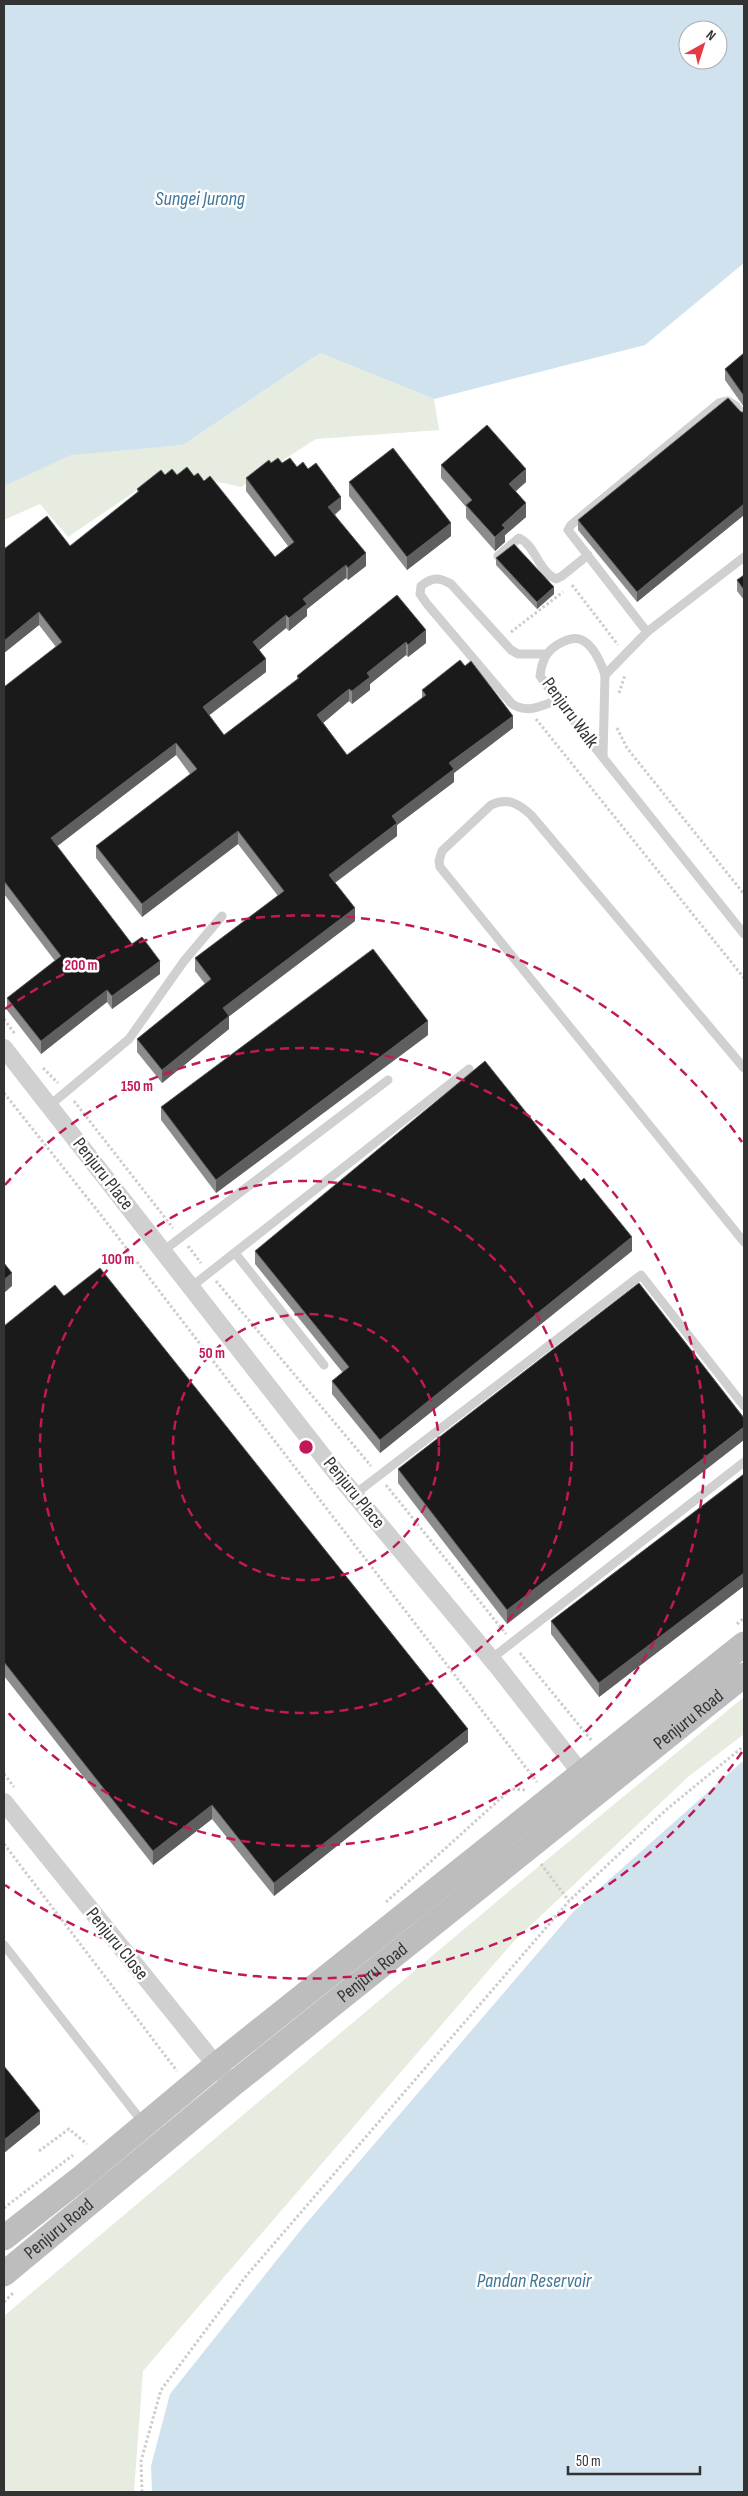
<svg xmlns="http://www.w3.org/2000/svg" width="748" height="2496" font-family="'Sofia Sans Condensed',sans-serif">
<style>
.green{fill:#e6ecdf}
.water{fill:#cfe2ee;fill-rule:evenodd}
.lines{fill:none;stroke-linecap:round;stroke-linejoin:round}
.path{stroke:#cdcdcd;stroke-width:3;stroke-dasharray:2.5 2.5;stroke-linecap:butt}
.lane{stroke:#d0d0d0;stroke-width:9}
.street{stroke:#d0d0d0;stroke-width:18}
.secondary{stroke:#bdbdbd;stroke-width:25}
.wall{fill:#8c8c8c}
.shaded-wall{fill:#5f5f5f}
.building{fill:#1a1a1a;stroke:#5f5f5f}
.ring{fill:none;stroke:#c2185b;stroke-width:2.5;stroke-dasharray:9 6}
.labels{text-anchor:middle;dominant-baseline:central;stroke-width:5;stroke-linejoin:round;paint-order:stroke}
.street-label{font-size:19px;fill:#333;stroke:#fff}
.water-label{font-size:20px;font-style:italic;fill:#3f7597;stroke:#fff}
.centre{fill:#c2185b;stroke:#fff;stroke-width:2.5}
.ring-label{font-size:15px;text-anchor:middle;font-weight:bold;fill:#c2185b;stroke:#fff;stroke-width:5;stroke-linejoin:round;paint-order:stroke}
</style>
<rect width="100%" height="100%" fill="#fff"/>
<!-- green -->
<g class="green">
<polygon points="320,353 434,399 439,430 316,439 241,487 187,475 152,480 68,537 40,504 4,520 4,486 71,454 183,445"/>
<polygon points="744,1697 744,1734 688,1777 513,1942 143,2371 134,2492 4,2492 4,2316 520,1882"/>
</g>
<!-- water -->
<g class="water">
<path d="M4 4H744V263L645 345 434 399 320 353 183 445 71 455 4 486ZM688 30H718V60H688Z"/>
<polygon points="744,1760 744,2492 152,2492 151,2466 170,2394 304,2226 573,1912"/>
</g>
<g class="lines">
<!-- path -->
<g class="path">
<polyline points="572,585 618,645"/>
<polyline points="511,632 563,592"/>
<polyline points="619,693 625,675"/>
<polyline points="536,719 744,978"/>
<polyline points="617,728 627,748 744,894"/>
<polyline points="4,1019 15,1034"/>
<polyline points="43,1068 58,1083"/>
<polyline points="4,1093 97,1210 537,1782"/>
<polyline points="74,1101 173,1228"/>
<polyline points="188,1246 201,1263"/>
<polyline points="216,1281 371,1466"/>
<polyline points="386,1485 506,1634"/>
<polyline points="737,1624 744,1618"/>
<polyline points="520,1653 592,1741"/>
<polyline points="4,1774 14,1787"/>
<polyline points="4,1844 177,2071"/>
<polyline points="541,1864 569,1901"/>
<polyline points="386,1902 511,1789 526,1790"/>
<polyline points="39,2151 69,2129 87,2144"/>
<polyline points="4,2208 73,2155"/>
<polyline points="4,2302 13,2293"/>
<polyline points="142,2492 141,2461 161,2390 247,2275 569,1901 667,1809 744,1746"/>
</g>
<!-- lane -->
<g class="lane">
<path d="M498 556 519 538C536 546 538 571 556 579L562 576 588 555"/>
<polyline points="647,632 568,530 571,525 719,403 728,401 736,406 744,417"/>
<path d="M547 654H518L511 650 451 584C439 577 432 577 421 586L420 594 427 604 512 704C528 714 541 706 557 700"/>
<polyline points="605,675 647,632 744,557"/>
<path d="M603 757 605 675C601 663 594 646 582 640 571 635 554 645 547 654 543 660 541 668 540 676L557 700 744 934"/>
<path d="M744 1068 531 815C518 803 507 797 491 805L442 851 439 861 440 867 744 1242"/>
<polyline points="49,1106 129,1039 184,961 222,916"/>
<polyline points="163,1251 388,1080"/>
<polyline points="235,1253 324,1365"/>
<polyline points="191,1287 469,1069"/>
<polyline points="355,1494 641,1275 744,1406"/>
<polyline points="491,1659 744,1462"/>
<polyline points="4,1945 144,2124"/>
</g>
<!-- street -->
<g class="street">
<polyline points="4,1048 329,1464 498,1667 588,1782"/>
<polyline points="4,1802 232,2085"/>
</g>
<!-- secondary -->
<g class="secondary">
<polyline points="4,2238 82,2177 215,2066 744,1644"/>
<path id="s1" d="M4 2274 232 2085 744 1675"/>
</g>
</g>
<!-- wall -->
<g class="wall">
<polygon points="744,353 744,407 725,380 725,369"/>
<polygon points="741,412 744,412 744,515 637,602 578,530 578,520"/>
<polygon points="271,463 282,463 297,467 341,509 335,515 366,566 348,580 346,578 307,609 307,616 289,631 286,628 259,650 266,672 209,715 224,735 297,680 297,676 397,595 426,643 408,657 406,655 370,684 370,690 352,704 349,701 323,723 347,755 422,699 422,690 513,728 454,773 454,782 397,825 397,836 335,883 355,921 229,1016 229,1029 162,1083 137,1052 137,1039 205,984 195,971 195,958 278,896 238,844 142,917 96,858 96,846 190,774 176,755 57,846 132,944 160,974 112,1009 107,1002 41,1054 7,1010 7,998 55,961 4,894 4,687 56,647 39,625 4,653 4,549 70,546 137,493 137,489 165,475 177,475 194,476 204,481 275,557 288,546 246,491 246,478"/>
<polygon points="441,465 526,482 516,491 526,517 505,535 505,542 495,551 466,518 466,507 441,478"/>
<polygon points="349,482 451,536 407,570 349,496"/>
<polygon points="496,558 554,594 537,609 496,565"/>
<polygon points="744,575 744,600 737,591 737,580"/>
<polygon points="428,1035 216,1193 161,1120 161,1107"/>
<polygon points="255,1251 632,1251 380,1453 332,1394 332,1381 343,1373 255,1264"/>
<polygon points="64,1296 468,1742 274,1896 212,1819 153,1865 4,1676 4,1326"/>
<polygon points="744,1418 507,1624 398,1483 398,1469"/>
<polygon points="744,1474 744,1586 599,1697 551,1634 551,1621"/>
</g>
<!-- shaded-wall -->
<g class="shaded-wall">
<polygon points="526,469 526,482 509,497 509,484"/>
<polygon points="341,497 341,509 328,519 328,507"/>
<polygon points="526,503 526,517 505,535 505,542 495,551 495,537 502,525"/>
<polygon points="744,504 744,515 637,602 637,592"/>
<polygon points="451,523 451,536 407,570 407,557"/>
<polygon points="366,553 366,566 348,580 348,568"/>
<polygon points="346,565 346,578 307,609 307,616 289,631 289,618 303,599"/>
<polygon points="554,587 554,594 537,609 537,602"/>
<polygon points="39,612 39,625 4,653 4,641"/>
<polygon points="286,615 286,628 253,655 253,642"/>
<polygon points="426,630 426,643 408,657 408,645"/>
<polygon points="406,642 406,655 370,684 370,690 352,704 352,691 367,673"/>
<polygon points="266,659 266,672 203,720 203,707"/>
<polygon points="349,689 349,701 317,728 317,715"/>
<polygon points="513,716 513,728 454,773 454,782 397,825 397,836 329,887 329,875 449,763"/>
<polygon points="176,743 176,755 51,851 51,838"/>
<polygon points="238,831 238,844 142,917 142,904"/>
<polygon points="355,908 355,921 223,1021 223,1008"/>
<polygon points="160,961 160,974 112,1009 112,996"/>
<polygon points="107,990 107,1002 41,1054 41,1041"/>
<polygon points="229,1016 229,1029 162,1083 162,1070"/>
<polygon points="428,1021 428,1035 216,1193 216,1180"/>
<polygon points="632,1237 632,1251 380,1453 380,1440"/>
<polygon points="12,1273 12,1286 4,1293 4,1280"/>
<polygon points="744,1427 744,1440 507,1624 507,1610"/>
<polygon points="744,1573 744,1586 599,1697 599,1683"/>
<polygon points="468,1729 468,1742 274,1896 274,1883"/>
<polygon points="212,1805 212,1819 153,1865 153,1851"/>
<polygon points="40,2111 40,2124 4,2153 4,2140"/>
</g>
<!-- building -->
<g class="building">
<polygon points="744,353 744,396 725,369"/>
<polygon points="728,398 741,412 744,412 744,504 637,592 578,520"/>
<polygon points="487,425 526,469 509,484 526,503 502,525 505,528 495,537 466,505 472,500 441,465"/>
<polygon points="393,448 451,523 407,557 349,482"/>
<polygon points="278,458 282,463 290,458 297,467 303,462 308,469 316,463 341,497 328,507 366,553 348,568 346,565 303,599 307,604 289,618 286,615 253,642 266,659 203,707 224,735 299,678 297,676 397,595 426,630 408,645 406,642 367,673 370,677 352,691 349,689 317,715 347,755 426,695 422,690 460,660 465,666 471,661 513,716 449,763 454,769 392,816 397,823 329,875 355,908 223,1008 229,1016 162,1070 137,1039 211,979 195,958 284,891 238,831 142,904 96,846 197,769 176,743 51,838 132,944 142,937 160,961 112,996 107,990 41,1041 7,998 61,956 4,881 4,687 62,642 39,612 4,641 4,549 47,516 70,546 139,491 137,489 161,470 165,475 172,469 177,475 187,467 194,476 198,473 204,481 210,476 275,557 294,542 246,478 269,460 271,463"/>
<polygon points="514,544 554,587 537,602 496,558"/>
<polygon points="744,575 744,590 737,580"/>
<polygon points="373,949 428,1021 216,1180 161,1107"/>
<polygon points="485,1061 581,1181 584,1178 632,1237 380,1440 332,1381 349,1367 255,1251"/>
<polygon points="4,1263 12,1273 4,1280"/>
<polygon points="100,1268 468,1729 274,1883 212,1805 153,1851 4,1662 4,1326 55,1285 64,1296"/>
<polygon points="639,1283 744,1418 744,1427 507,1610 398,1469"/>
<polygon points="744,1474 744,1573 599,1683 551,1621"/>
<polygon points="4,2066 40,2111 4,2140"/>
</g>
<!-- distance rings -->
<g class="ring">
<circle cx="306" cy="1447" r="133"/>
<circle cx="306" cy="1447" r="266"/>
<path d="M5 1185A399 399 0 1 1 5 1709"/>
<path d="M742 1752A532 532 0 0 1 5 1885M5 1009A532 532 0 0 1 742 1142"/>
</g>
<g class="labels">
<!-- street labels -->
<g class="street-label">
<text transform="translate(570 713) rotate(54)">Penjuru Walk</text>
<text transform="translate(103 1174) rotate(52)">Penjuru Place</text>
<text transform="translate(354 1493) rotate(51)">Penjuru Place</text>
<text stroke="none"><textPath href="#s1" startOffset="881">Penjuru Road</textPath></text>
<text transform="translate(117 1944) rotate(51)">Penjuru Close</text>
<text stroke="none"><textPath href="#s1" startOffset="476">Penjuru Road</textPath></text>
<text stroke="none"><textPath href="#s1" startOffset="71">Penjuru Road</textPath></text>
</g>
<!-- water labels -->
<g class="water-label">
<text x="200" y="199">Sungei Jurong</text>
<text x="534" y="2281">Pandan Reservoir</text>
</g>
</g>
<circle cx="306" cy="1447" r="8" class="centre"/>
<g class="ring-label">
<text x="81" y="970">200 m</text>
<text x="137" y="1091">150 m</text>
<text x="118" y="1264">100 m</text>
<text x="212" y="1358">50 m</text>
</g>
<!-- border -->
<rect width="748" height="2496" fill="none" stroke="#333333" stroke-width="10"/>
<!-- north arrow -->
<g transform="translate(703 45) rotate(39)"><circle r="24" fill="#ffffff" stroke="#adadad"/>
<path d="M0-4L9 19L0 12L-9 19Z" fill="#e63946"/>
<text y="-8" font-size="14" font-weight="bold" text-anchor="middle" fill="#333333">N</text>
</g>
<!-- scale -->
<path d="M568 2466v8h132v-8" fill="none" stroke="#333333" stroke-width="2.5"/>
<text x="576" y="2466" font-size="15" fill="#333333" stroke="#ffffff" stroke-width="4" paint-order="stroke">50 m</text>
</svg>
